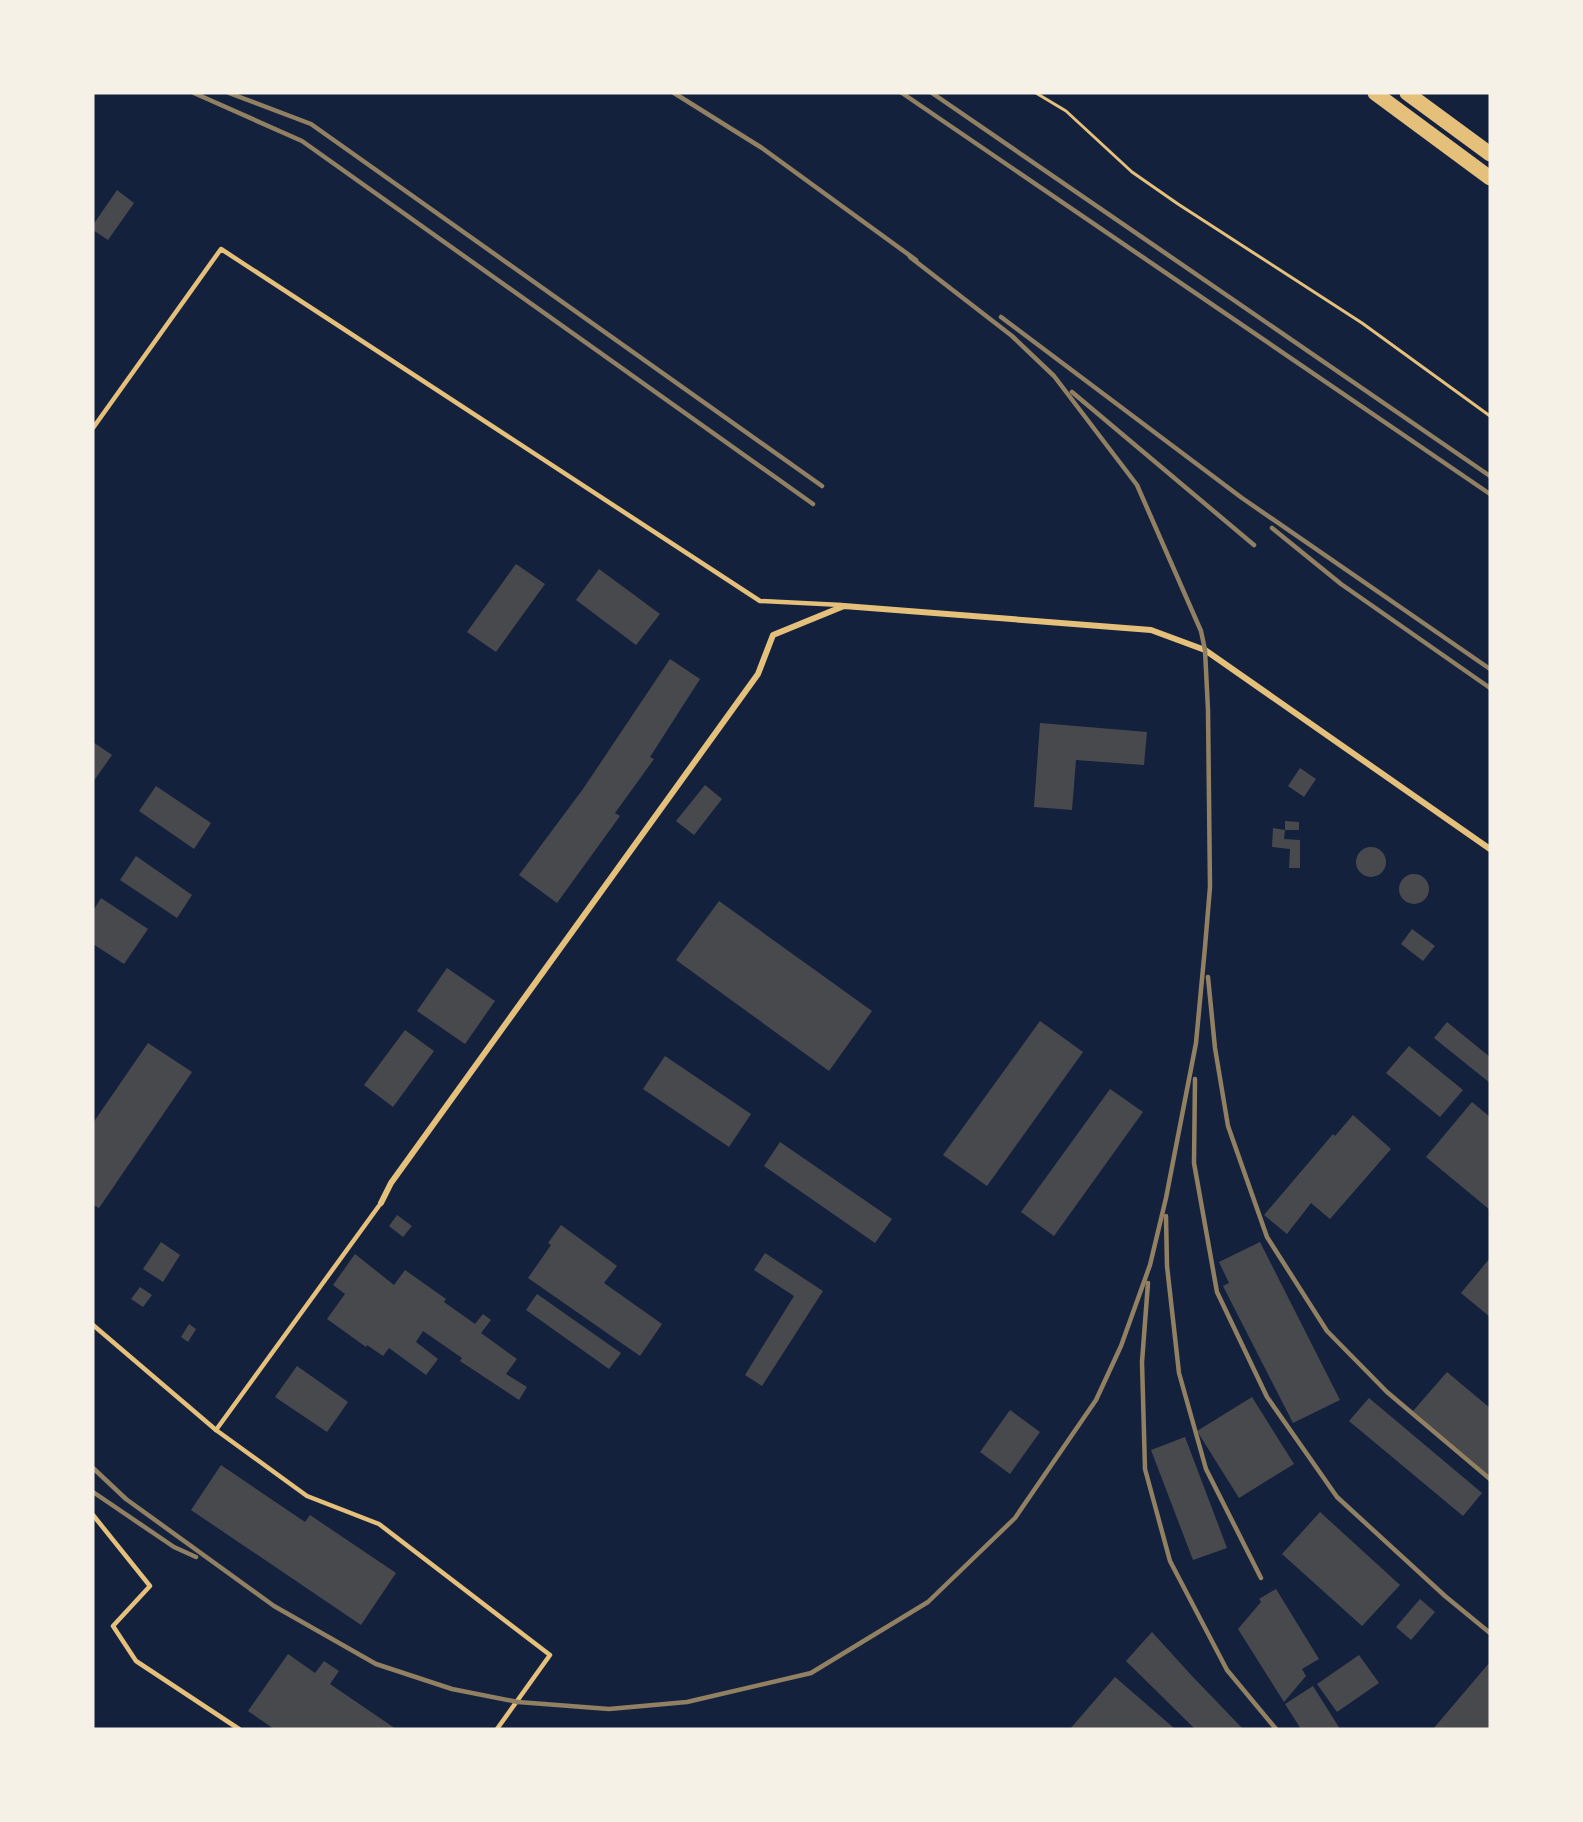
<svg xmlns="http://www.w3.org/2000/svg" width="1583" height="1822" font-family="'Roboto Serif',serif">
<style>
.building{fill:#48494c}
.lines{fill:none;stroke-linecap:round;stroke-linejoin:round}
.path{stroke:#e5c07b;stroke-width:3}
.service{stroke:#e5c07b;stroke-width:4.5}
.minor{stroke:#e5c07b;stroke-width:6}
.primary{stroke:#e5c07b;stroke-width:15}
.rail{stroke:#918062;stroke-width:4.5}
</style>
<rect width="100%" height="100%" fill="#14213d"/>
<!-- building -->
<g class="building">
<polygon points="117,190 134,203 108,240 93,230 93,225"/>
<polygon points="516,564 545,584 496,652 467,632"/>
<polygon points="599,569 660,614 636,645 576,600"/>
<polygon points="670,659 700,679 650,757 654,759 615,813 620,816 557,903 519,875 583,789"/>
<polygon points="1040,723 1147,732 1144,765 1076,760 1072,810 1034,807"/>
<polygon points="93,742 112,755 93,782"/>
<polygon points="1300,768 1316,779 1304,797 1288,786"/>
<polygon points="705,785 722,799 694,835 676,821"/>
<polygon points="156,786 211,823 194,849 139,811"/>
<polygon points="1285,821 1299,822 1299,830 1285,830"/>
<polygon points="1273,828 1285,830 1284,839 1300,840 1300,868 1289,868 1290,849 1272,847"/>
<circle cx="1371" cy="862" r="15"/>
<polygon points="136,856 192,895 177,918 120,880"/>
<circle cx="1414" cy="889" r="15"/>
<polygon points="101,898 148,929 124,964 93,944 93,911"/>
<polygon points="719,901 872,1011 829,1071 676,960"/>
<polygon points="1412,929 1435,946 1423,961 1401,944"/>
<polygon points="447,968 495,1001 465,1044 417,1011"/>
<polygon points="1040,1021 1083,1052 987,1186 943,1155"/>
<polygon points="1447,1022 1490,1057 1490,1083 1434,1038"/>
<polygon points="405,1030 434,1051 393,1107 364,1085"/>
<polygon points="148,1043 192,1072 99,1208 93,1205 93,1123"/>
<polygon points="1409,1046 1463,1090 1440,1117 1386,1073"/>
<polygon points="665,1056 751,1114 729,1147 643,1089"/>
<polygon points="1110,1089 1143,1112 1054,1236 1021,1212"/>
<polygon points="1472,1102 1490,1117 1490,1210 1426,1157"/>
<polygon points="1353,1115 1391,1149 1330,1219 1311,1203 1287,1234 1264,1215 1333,1134 1335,1136"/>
<polygon points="780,1142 892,1219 875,1243 764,1166"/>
<polygon points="397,1215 412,1226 403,1237 389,1226"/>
<polygon points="561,1225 617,1266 604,1283 662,1324 640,1356 528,1278 551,1245 548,1243"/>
<polygon points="161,1242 180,1255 163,1282 143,1269"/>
<polygon points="1260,1242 1340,1400 1293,1423 1223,1286 1229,1283 1219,1262"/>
<polygon points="765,1253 823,1291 762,1386 745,1375 794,1296 754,1270"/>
<polygon points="355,1254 394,1285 405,1270 446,1299 444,1302 475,1324 483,1314 491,1320 481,1333 517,1359 506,1374 527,1387 519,1400 460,1361 462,1358 423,1331 416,1342 438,1359 426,1375 389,1348 383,1356 367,1345 366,1347 327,1319 345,1294 333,1285"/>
<polygon points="1490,1258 1490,1317 1461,1293"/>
<polygon points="140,1287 152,1295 143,1307 131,1299"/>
<polygon points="537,1294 621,1353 609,1369 526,1310"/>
<polygon points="189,1324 196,1329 188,1342 181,1337"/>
<polygon points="297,1366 348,1402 327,1432 275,1397"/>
<polygon points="1447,1372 1490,1408 1490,1476 1413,1411"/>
<polygon points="1252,1397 1294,1464 1239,1498 1197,1431"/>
<polygon points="1369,1398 1482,1493 1463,1516 1349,1421"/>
<polygon points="1010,1410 1040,1432 1010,1474 980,1452"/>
<polygon points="1185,1437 1227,1548 1193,1560 1151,1450"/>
<polygon points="221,1465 305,1522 310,1515 396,1573 361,1625 191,1510"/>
<polygon points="1320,1512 1400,1585 1362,1626 1282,1554"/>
<polygon points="1276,1589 1319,1659 1302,1669 1306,1676 1284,1702 1238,1629 1261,1602 1259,1599"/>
<polygon points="1420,1599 1435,1612 1411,1640 1396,1627"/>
<polygon points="1152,1632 1192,1676 1243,1729 1195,1729 1126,1661"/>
<polygon points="288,1654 315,1673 324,1661 339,1671 330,1684 396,1729 274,1729 248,1711"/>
<polygon points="1359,1655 1379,1683 1337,1712 1317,1684"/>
<polygon points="1490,1662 1490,1729 1433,1729"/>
<polygon points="1115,1677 1175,1729 1070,1729"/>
<polygon points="1313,1686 1340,1729 1301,1729 1285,1704"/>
</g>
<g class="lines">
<!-- path -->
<polyline class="path" points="1036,93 1066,111 1132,172 1178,204 1362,323 1490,416"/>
<!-- service -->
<g class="service">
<polyline points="93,428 221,249 760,601 842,605"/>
<polyline points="381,1203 216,1430 307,1496 379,1524 550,1655 497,1729"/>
<polyline points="93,1325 216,1430"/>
<polyline points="93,1515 150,1586 113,1626 136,1661 239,1729"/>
</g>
<!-- minor -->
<polyline class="minor" points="381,1203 391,1183 758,674 773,635 844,606 1151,630 1205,650 1490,849"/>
<!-- primary -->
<g class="primary">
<polyline points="1375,93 1490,178"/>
<polyline points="1407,93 1490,154"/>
</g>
<!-- rail -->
<g class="rail">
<polyline points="194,93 302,141 813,504"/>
<polyline points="229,93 311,124 822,486"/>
<polyline points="674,93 762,148 916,260"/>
<polyline points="902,93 1490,494"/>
<polyline points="932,93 1490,476"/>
<polyline points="1001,317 1242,498 1490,669"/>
<polyline points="1072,392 1254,545"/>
<polyline points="1272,528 1341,584 1490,688"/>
<polyline points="1208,977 1215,1048 1228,1126 1267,1237 1327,1331 1387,1392 1490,1479"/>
<polyline points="1195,1079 1194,1163 1217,1292 1267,1397 1337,1497 1445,1596 1490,1633"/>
<polyline points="1166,1216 1167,1266 1179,1373 1206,1469 1261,1578"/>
<polyline points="1148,1283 1142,1362 1145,1469 1170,1561 1227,1670 1276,1729"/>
<polyline points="93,1468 126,1499 274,1606 376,1664 452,1689 518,1702 609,1709 687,1702 811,1673 928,1602 1015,1518 1096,1400 1121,1346 1150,1265 1166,1198 1196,1043 1205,947 1210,887 1208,710 1205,650 1201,631 1137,485 1054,376 1012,336 910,257"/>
<polyline points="93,1492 174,1547 196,1557"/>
</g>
</g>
<!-- border -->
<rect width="1583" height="1822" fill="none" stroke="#f6f1e7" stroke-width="189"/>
</svg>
